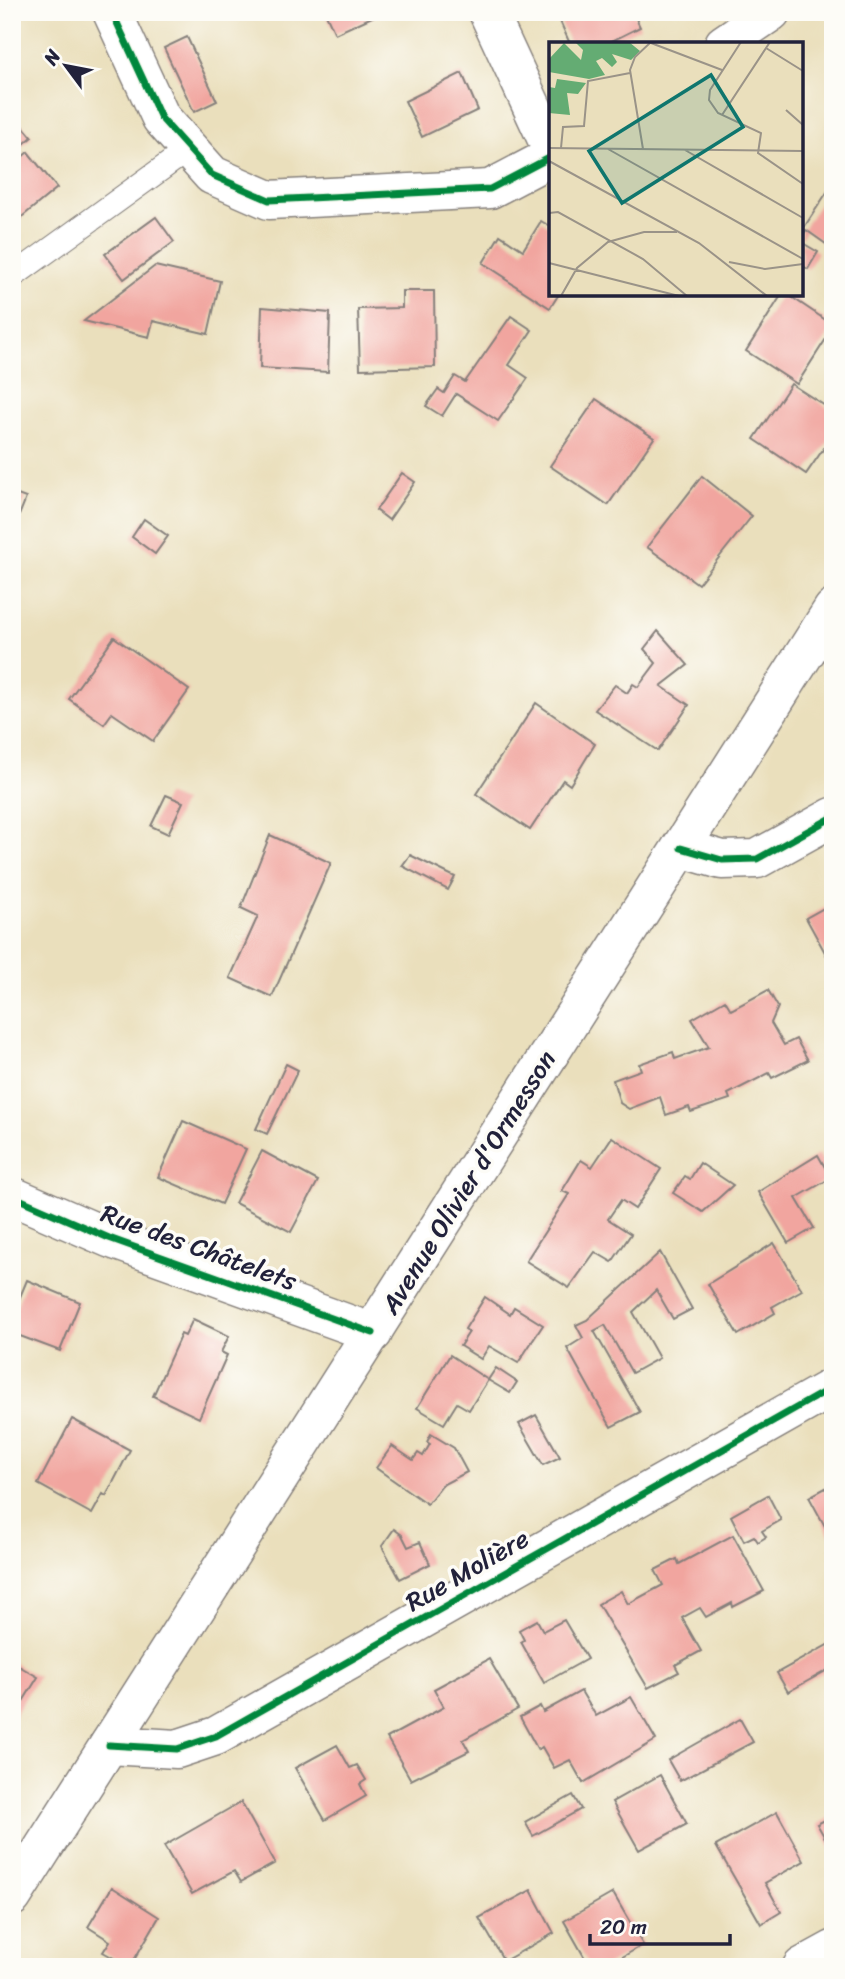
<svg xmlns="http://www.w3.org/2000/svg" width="845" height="1979" font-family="Sriracha,sans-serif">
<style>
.building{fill:#f1a59f}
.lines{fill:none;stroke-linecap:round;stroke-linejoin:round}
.service-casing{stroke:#86807c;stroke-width:25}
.minor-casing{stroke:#86807c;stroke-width:41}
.secondary-casing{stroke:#86807c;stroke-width:41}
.service{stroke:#fff;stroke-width:23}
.minor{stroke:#fff;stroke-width:38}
.secondary{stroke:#fff;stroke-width:38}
.cycleway-casing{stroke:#fdfcf7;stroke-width:11}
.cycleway{stroke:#00873e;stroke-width:7}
.labels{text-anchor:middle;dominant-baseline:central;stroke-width:7;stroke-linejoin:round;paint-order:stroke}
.street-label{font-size:26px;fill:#22223b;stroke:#fdfcf7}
.inset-road{fill:none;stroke:#9a9388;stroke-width:2}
.view{fill:#0f766e;fill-opacity:0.15;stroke:#0f766e;stroke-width:3.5}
.inset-edge{fill:none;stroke:#22223b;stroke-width:3.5}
</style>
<rect width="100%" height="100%" fill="#fdfcf7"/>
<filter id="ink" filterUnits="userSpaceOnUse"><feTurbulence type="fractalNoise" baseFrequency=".0143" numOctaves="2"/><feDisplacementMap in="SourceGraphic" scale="14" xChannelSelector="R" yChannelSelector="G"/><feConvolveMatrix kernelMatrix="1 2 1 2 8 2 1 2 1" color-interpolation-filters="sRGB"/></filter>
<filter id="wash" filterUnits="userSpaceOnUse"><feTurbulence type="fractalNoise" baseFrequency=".00686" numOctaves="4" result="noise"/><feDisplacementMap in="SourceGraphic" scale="28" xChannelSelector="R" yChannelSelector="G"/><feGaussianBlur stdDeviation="1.57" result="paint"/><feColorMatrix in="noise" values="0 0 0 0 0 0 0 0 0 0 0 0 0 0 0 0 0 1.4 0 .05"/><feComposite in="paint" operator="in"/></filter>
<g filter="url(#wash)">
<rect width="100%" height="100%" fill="#eadfbc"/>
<g id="blocks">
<!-- building -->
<g class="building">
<polygon points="325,12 383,12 335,34"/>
<polygon points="556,12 633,12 640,27 606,44 570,44"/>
<polygon points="187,37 217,101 194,112 164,48"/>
<polygon points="462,73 478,110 422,137 405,101"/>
<polygon points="12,113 32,137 17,150 22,157 28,152 57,188 12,225"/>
<polygon points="833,183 833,233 826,244 806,230 801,238 801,228 803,229"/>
<polygon points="156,217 174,242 124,279 105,254"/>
<polygon points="541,221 551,227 551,294 559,294 550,308 505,279 506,278 483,263 500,235 523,250"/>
<polygon points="801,242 818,252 808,269 801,265"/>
<polygon points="155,266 220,281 208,334 153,321 149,337 84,321"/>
<polygon points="402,291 434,291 435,367 360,369 358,309 402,308"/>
<polygon points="782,294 787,294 833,325 833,328 797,384 746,351"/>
<polygon points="262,307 330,313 328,372 260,368"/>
<polygon points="511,316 532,330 509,365 528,378 498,421 456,394 442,416 426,406 438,389 444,393 455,376 465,382"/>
<polygon points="791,384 833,411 833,435 806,474 754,439"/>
<polygon points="596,399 654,438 608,505 550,466"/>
<polygon points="402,473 415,482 389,520 376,510"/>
<polygon points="702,476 752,516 698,584 647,547"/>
<polygon points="12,493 26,498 12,533"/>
<polygon points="144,519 168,536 155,554 132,537"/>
<polygon points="658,631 688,665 661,686 689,705 658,751 595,710 615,685 627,693 633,684 638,687 656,663 644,649"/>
<polygon points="114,637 189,690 153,741 112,713 104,724 69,699"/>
<polygon points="536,703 595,744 570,785 563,780 530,830 476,794"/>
<polygon points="166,795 183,802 168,834 151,826"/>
<polygon points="270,835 331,863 272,997 230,978 258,916 241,908"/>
<polygon points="410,855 455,877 448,890 402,866"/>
<polygon points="833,903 833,967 806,918"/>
<polygon points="768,990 778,1007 771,1023 784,1045 796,1039 808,1060 772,1078 769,1073 728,1094 730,1099 691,1112 689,1107 666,1115 660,1097 629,1109 620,1103 613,1080 641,1070 639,1064 673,1052 675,1059 709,1047 692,1019 725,1000 731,1010"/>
<polygon points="286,1064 298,1070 267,1134 256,1129"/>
<polygon points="183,1121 246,1149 221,1204 158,1177"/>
<polygon points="612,1137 661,1169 635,1209 621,1200 608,1219 631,1234 612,1262 595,1252 569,1288 526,1261 569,1194 562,1191 581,1160 592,1167"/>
<polygon points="262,1151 318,1181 291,1232 235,1203"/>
<polygon points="818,1155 831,1178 796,1198 814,1228 788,1243 758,1192"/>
<polygon points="700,1163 733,1185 703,1212 673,1193 685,1176 690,1179"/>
<polygon points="774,1243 802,1290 772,1307 775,1313 738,1335 708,1284"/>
<polygon points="660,1252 692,1309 673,1319 656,1290 633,1312 659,1358 632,1373 605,1325 594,1331 640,1412 611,1427 567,1348 583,1338 576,1325 587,1320"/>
<polygon points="27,1280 80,1302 60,1351 12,1333 12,1316"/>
<polygon points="485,1297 510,1314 514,1307 543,1325 518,1363 489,1346 481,1359 460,1346 469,1332 465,1329"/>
<polygon points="193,1319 229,1336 221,1352 227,1355 199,1418 153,1396 181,1334 185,1336"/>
<polygon points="450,1355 488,1380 469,1410 457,1403 444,1424 417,1408"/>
<polygon points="496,1368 517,1382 510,1393 488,1380"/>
<polygon points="536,1415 560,1457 543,1465 519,1424"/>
<polygon points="72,1419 130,1450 106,1496 103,1494 92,1514 38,1484"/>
<polygon points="431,1434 454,1448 467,1472 442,1485 427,1504 376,1468 392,1446 413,1460 418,1453 423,1456 430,1444 427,1442"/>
<polygon points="833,1484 833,1541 809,1497"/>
<polygon points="768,1495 781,1520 762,1531 766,1537 758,1542 754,1536 744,1541 731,1516"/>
<polygon points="394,1529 402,1535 408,1547 420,1542 430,1564 400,1579 382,1546"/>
<polygon points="733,1535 764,1591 733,1607 732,1603 706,1617 700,1608 682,1618 701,1651 675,1665 679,1672 648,1688 598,1604 621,1591 628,1604 663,1585 655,1570 677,1559 679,1564"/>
<polygon points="537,1620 543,1631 564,1620 587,1659 544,1683 521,1642 524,1640 519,1630"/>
<polygon points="833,1642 833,1667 788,1692 777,1673"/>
<polygon points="489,1659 518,1709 463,1740 469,1751 411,1780 387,1738 444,1707 434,1689"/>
<polygon points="12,1662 38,1677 12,1719"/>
<polygon points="581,1691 596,1716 631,1697 656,1740 583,1783 570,1760 554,1768 542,1747 538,1750 520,1717 540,1706 543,1712"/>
<polygon points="740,1719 753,1742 680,1781 668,1760"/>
<polygon points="337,1745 350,1768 357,1765 366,1780 360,1784 366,1796 325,1820 295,1768"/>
<polygon points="660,1775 687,1824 639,1850 612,1802"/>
<polygon points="573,1795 581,1809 533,1836 525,1822"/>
<polygon points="241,1802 275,1863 241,1882 234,1871 192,1894 164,1846"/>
<polygon points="777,1812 804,1861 765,1883 781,1912 761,1924 716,1846"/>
<polygon points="833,1816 833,1852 817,1824"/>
<polygon points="112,1887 159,1917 130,1967 103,1952 110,1941 88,1927"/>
<polygon points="531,1890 554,1933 504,1961 479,1918"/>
<polygon points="613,1893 643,1945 605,1967 590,1967 564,1921"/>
</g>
</g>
</g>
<g filter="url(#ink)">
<use href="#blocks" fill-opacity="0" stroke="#86807c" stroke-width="2"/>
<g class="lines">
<!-- service casing -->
<g class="service-casing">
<polyline id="service" points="12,277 189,149"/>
</g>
<!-- minor casing -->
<g class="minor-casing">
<g id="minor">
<polyline points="112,12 161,118 212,175 269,200 490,189 551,157"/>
<polyline points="488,12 551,148"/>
<polyline points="724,44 771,12"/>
<polyline points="681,848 722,860 757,859 833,817"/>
<polyline points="12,1196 109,1238 373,1333"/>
<polyline points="109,1745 177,1749 216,1736 833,1387"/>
<polyline points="802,1967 833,1950"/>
</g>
</g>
<!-- secondary casing -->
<g class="secondary-casing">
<polyline id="secondary" points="12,1897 833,609"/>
</g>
<!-- service -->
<use href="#service" class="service"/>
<!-- minor -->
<use href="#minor" class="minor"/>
<!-- secondary -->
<use href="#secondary" class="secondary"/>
<!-- cycleway casing -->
<g class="cycleway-casing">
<g id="cycleway">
<polyline points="112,12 161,118 212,175 269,200 490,189 551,157"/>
<polyline points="681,848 722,860 757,859 833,817"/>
<polyline points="12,1196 109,1238 373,1333"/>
<polyline points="109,1745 177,1749 216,1736 833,1387"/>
</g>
</g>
<!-- cycleway -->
<use href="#cycleway" class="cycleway"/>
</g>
</g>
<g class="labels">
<!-- street labels -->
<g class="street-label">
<text transform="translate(468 1182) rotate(-58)">Avenue Olivier d'Ormesson</text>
<text transform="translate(199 1247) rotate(20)">Rue des Châtelets</text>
<text transform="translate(467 1570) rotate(-30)">Rue Molière</text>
</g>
</g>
<!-- overview -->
<g transform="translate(549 42)">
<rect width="254" height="254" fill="#eadfbc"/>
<path d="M26 0H80L91 9 82 18 63 12 68 20 63 25 53 16 47 19 56 33 40 37 0 30V17L15 1 32 18 34 8ZM8 37 37 41 29 52 18 51 21 73 0 71V45L6 46Z" fill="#64ac73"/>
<path class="inset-road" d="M192 0 161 48 160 58 169 71 212 91 209 111 254 142M102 1 173 28M217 6 254 29M237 68 254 83M173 73 221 0M0 106 254 109M12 106 14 85 35 84 39 39 81 31M59 107 254 217M94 107 81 28 86 15 102 0M136 108 254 176M0 119 150 201 218 254M0 171 9 170 94 217 138 254M180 220 216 227 254 222M0 221 130 254M12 254 28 226 59 200 95 190H128"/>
<path class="view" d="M162 33 194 85 73 161 40 109Z"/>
<rect width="254" height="254" class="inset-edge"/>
</g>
<!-- margin -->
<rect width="845" height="1979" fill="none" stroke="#fdfcf7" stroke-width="42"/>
<!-- north arrow -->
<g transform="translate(66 66) rotate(302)" stroke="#fdfcf7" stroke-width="5" paint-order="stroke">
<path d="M0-5L12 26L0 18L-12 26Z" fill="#22223b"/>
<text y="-10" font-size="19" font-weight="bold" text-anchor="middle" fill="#22223b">N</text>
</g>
<!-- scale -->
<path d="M590 1934v10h140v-10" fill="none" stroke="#22223b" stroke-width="3.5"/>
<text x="600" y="1934" font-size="21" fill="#22223b" stroke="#fdfcf7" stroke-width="5" paint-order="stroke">20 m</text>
</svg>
